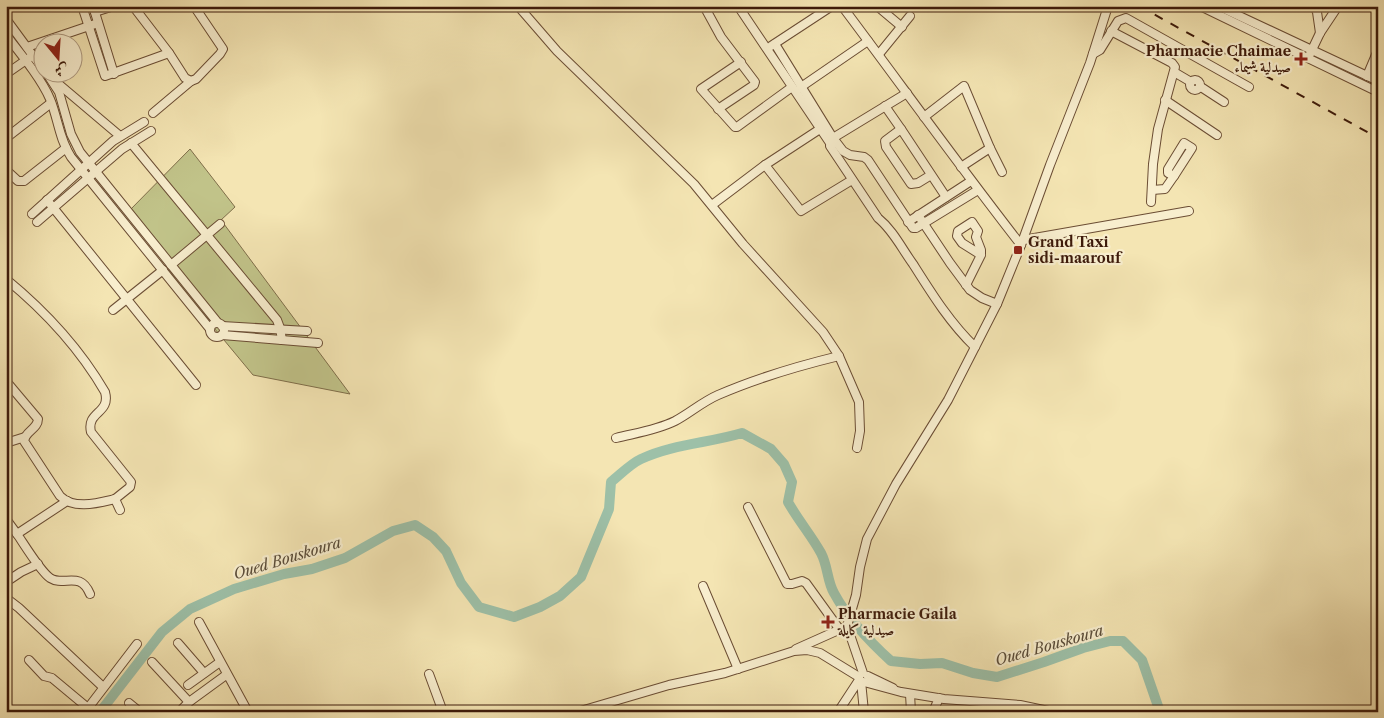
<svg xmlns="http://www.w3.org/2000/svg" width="1384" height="718" font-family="'Libre Caslon Text',Amiri,serif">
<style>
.green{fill:#c1c389;stroke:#7f6e4a}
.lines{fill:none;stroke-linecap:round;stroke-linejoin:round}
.river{stroke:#9dc0a8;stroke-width:10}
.minor-casing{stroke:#6b4d34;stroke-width:10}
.minor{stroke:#f8eece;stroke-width:8}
.rail{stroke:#3d1a0a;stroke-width:2;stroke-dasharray:9 9;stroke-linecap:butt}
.poi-dot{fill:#8f2418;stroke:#f8eece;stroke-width:2}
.labels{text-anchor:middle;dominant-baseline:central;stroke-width:4.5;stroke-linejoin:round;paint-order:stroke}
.poi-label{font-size:14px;font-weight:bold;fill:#3d1a0a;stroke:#f8eece;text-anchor:start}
.water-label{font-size:15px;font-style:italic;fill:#5a4c39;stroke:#f8eece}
</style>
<rect width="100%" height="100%" fill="#f4e5b3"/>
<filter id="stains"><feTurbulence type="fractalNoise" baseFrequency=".004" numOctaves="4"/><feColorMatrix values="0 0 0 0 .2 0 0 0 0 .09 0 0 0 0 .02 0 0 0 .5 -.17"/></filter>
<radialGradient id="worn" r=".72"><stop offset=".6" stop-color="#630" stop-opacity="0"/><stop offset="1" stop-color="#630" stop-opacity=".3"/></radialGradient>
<!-- green -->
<polygon class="green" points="190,149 235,207 221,220 350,394 253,375 185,293 129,211"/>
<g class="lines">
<!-- river -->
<path class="river" d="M100 712 162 632 190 609 234 589 284 574 312 569 345 558 393 531 415 525 433 537 446 551 461 583 479 607 514 617 540 607 560 596 581 577 609 509 611 482C620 475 630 464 641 459 673 444 709 443 742 433L771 449 784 464 792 482 788 502C798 520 811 535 821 553 828 566 827 581 834 593 848 619 870 642 891 661L920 664 942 663 973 673 997 677 1044 662 1083 648 1110 641H1123L1142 660 1160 712"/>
<!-- minor casing -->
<g class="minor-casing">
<g id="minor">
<polyline points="82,6 105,76 169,53"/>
<polyline points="93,6 114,74"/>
<polyline points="133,6 169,53 185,78 191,81"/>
<polyline points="518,6 557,51 694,184 743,244 823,332 839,356 859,402 860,431 857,448"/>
<polyline points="704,6 721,37 755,82 754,85 718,109"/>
<polyline points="738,6 830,143"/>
<path d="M842 6C902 86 960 167 1021 245"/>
<polyline points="877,6 902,27"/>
<polyline points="1200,6 1378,92"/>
<polyline points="1218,6 1378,81"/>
<polyline points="1314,6 1317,12 1320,33"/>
<polyline points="95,12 114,6"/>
<polyline points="6,19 42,68"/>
<polyline points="1111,31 1172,63 1175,67 1158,129 1153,164 1151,202"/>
<path d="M6 35C20 53 41 78 50 99 58 118 59 139 71 157L210 329"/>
<polyline points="775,44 833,138 843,151 850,155 864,157 868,160 913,228 916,228 978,190"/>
<polyline points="771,46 832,6"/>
<polyline points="27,47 98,23"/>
<polyline points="879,54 910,16"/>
<polyline points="1093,54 1100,50 1118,21 1126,18 1249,87"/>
<polyline points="1310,54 1320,33 1338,6"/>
<polyline points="741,62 701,89 735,127 737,127 792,87"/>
<polyline points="46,72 59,92 71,134 80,152 218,323"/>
<polyline points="1174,72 1191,82"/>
<polyline points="6,74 29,58"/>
<polyline points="1367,76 1378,50"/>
<circle cx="1195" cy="85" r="5"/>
<polyline points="55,81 120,136"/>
<polyline points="801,87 868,41"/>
<polyline points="1201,87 1224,102"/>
<path d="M907 93 833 138 831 141 830 146 878 218C893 230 902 249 913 264 932 294 950 323 975 347"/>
<polyline points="1165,100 1217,135"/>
<polyline points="885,106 901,129"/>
<polyline points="153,113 191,81 196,79 220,54 223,49 194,6"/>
<polyline points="924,117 964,86 990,148 1002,172"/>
<polyline points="820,129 765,165 801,211 852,180"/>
<polyline points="6,138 51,103"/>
<polyline points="131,143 277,320 280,328 282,340"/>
<polygon points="1184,143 1192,148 1174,176 1168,173 1168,169"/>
<polyline points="961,167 990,148"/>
<polyline points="6,170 18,181 24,181 66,148"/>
<polyline points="931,175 918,183 911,184 886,147 885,141 901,129 946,197"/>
<polyline points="1152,190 1165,189 1174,176"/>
<polyline points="47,200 196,385"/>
<polyline points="712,205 765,165"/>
<polyline points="32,214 113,141 144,122"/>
<polyline points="918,215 950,263 970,290 982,298 997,304"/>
<polyline points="37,222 122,149 151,131"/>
<polyline points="908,222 971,181"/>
<polyline points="1023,240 1189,211"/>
<polyline points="171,265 220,224"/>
<path d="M6 279C45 311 80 349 105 392 111 414 86 411 91 432L131 482 130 487 115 499 120 510"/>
<polyline points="966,285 981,255 981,250 976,237 978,231 972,222 958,231 957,236 962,243 981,255"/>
<polyline points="113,310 163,270"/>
<circle cx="217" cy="330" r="7"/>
<polyline points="222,326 307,331"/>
<polyline points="222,335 318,343"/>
<path d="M6 381 38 419C38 429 25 431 24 441L60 496C74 510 98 503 115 499"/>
<path d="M616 438C636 433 657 430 675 421 690 413 702 402 718 395 757 378 798 366 839 356"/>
<polyline points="6,443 25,437"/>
<path d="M67 501 17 534C24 544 40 571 50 578 64 587 80 570 90 594"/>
<polyline points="748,507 787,584 792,584 802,581 806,583 840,630"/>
<polyline points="6,519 17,534"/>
<polyline points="6,582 21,572 38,564"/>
<polyline points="703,586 738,669"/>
<polyline points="6,598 19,608 103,687"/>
<polyline points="199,622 248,712"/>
<polyline points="178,643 204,673"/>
<polyline points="796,649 843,628"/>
<polyline points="29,660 44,676 52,678 88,708"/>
<polyline points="152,662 189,702"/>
<polyline points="863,673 847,626 856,595 860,567 867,539 896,484 948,400 997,304 1021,245 1050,165 1090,63 1108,6"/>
<polyline points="429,674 443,712"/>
<polyline points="868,676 893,688"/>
<polyline points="861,681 864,712"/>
<polyline points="864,682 901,692 944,699 1020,705 1053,712"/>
<polyline points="188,685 220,662"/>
<polyline points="910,694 911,712"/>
<polyline points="129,703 140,712"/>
<polyline points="85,712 137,644"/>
<polyline points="179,712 189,702 226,675"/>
<polyline points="577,712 669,685 725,673 794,651 807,650 820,653 859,677"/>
<polyline points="838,712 859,680"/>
<polyline points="933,712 939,698"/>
</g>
</g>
<!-- minor -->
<use href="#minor" class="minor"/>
<!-- rail -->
<polyline class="rail" points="1139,6 1378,138"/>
</g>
<!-- markers -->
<g class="poi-dot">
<path d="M1298.5 51.5h5v5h5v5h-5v5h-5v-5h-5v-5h5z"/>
<rect x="1013" y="245" width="10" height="10" rx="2.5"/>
<path d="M825.5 614.5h5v5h5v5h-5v5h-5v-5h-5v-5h5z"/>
</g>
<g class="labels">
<!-- poi labels -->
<g class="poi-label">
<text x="1291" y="51" text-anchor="end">Pharmacie Chaimae<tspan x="1291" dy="16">صيدلية شيماء</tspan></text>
<text x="1028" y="242">Grand Taxi<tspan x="1028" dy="16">sidi-maarouf</tspan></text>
<text x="838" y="614">Pharmacie Gaila<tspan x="838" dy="16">صيدلية كايلة</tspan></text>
</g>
<!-- water labels -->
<g class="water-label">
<text transform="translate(287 558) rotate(-17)">Oued Bouskoura</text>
<text transform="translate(1049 645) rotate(-16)">Oued Bouskoura</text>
</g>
</g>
<!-- margin -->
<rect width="1384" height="718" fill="none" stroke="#f4e5b3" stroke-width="25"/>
<rect x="8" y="8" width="1369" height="703" fill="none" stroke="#3d1a0a" stroke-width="2.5"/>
<rect x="12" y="12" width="1359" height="693" fill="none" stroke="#3d1a0a"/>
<!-- north arrow -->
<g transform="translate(58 58) rotate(162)"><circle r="24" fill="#f8eece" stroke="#ad9980"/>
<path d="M0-4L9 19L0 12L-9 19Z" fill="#8f2418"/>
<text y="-8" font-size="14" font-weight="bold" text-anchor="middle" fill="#3d1a0a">ش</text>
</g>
<rect width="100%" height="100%" filter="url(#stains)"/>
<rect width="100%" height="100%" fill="url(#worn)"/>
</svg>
